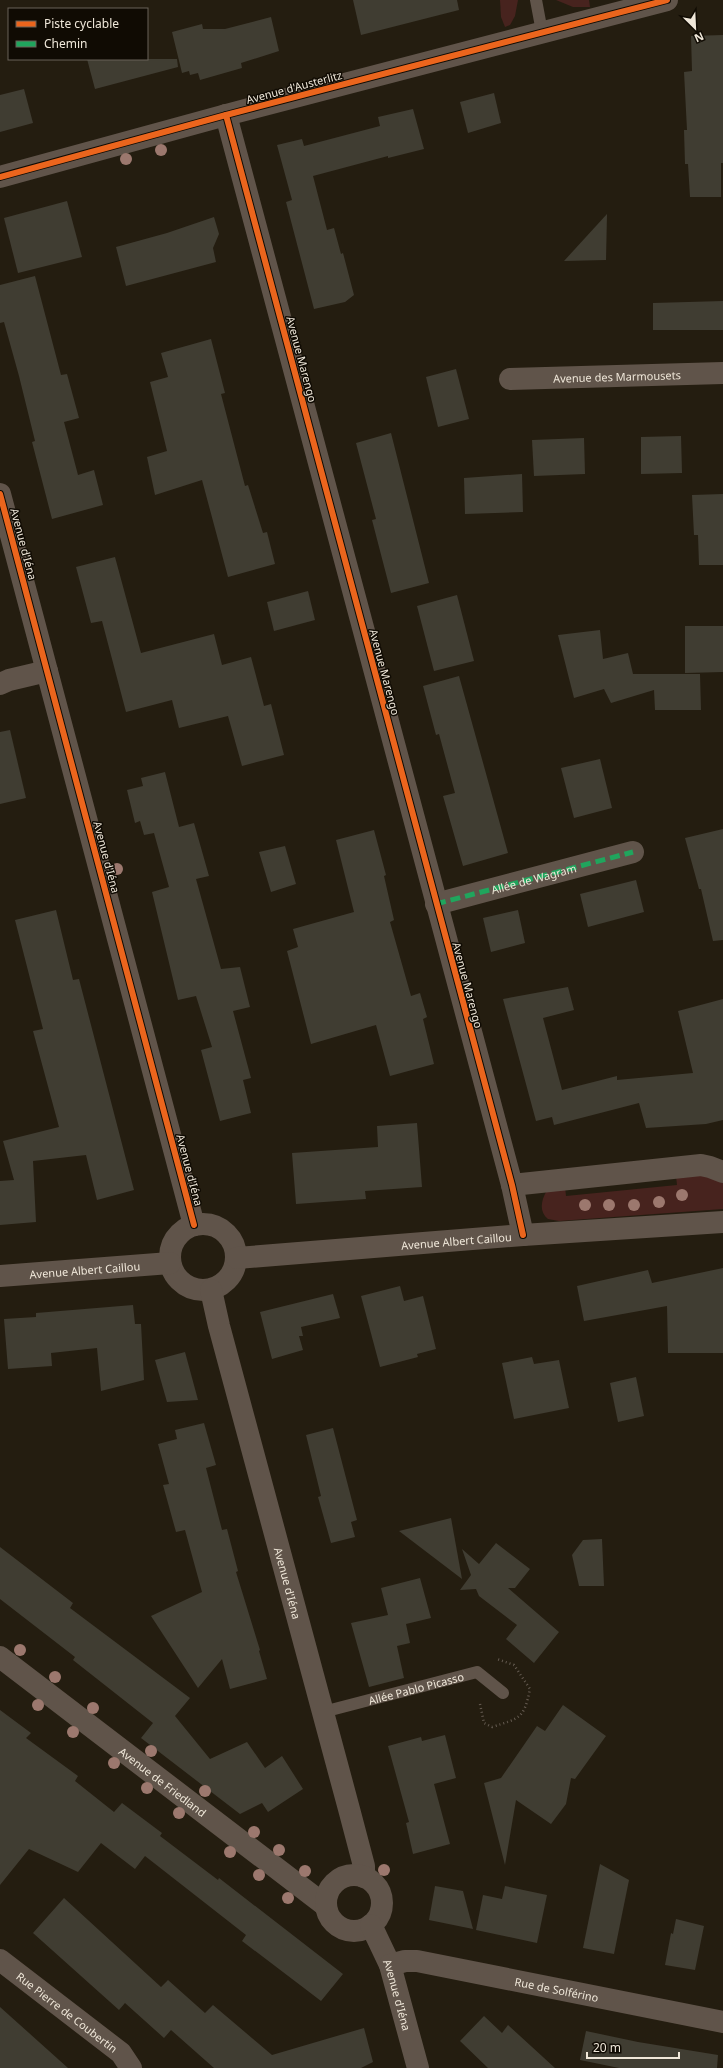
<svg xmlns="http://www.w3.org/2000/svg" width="723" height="2068" font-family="'Noto Sans',sans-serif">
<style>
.green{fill:#47231e}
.building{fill:#403d32}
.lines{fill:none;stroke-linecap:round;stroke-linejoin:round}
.path{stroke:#655b51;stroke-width:2.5;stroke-dasharray:1 3;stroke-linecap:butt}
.service{stroke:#60544a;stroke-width:12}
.minor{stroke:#60544a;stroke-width:22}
.quiet{stroke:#20a55d;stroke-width:5;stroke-dasharray:10 5;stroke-linecap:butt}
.cycleway-casing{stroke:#100b03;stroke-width:8}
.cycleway{stroke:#eb651d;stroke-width:6}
.tree{fill:#9c786e}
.labels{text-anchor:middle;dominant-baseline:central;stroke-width:3;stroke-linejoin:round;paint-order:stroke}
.street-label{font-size:11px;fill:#efe7d9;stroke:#100b03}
</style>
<rect width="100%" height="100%" fill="#241d10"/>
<!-- green -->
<g class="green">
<polygon points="500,0 518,0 515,16 510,25 505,27 501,17"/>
<polygon points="556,0 589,0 590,7 573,7"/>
<path d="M702 1173 723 1182V1209L559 1221 548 1219C539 1212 541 1201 546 1192L565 1187 566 1196 677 1185 676 1176Z"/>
</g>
<!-- building -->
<g class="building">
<polygon points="353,0 457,0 459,10 361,35"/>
<polygon points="271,17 279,51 241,63 242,68 200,80 198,73 190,75 189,71 182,73 172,32 202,24 203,29 225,29"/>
<polygon points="723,35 723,163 721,163 721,197 690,197 688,164 685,164 684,130 687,130 684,72 692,71 691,36"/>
<polygon points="87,59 177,59 178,67 95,89"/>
<polygon points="24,89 33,123 0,132 0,95"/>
<polygon points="494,93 501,123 468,133 460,102"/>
<polygon points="413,109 424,149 388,158 388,156 313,176 327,230 334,228 341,254 343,253 354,295 345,302 314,309 286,202 292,200 277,145 302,139 304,146 380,126 378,117"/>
<polygon points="67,201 82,257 18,273 4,218"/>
<polygon points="607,214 606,260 564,261"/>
<polygon points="214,217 219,234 213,248 216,262 126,286 116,247 167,233"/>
<polygon points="35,276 61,375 67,374 79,418 64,422 78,475 94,470 103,505 52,519 32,442 35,441 19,376 4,322 0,323 0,285"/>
<polygon points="723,301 723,330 653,330 653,303"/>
<polygon points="211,339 225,393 221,394 245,486 248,485 263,533 267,532 275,564 228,577 202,480 155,495 147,457 167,451 150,382 168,377 161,353"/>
<polygon points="456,369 469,419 438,427 426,377"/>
<polygon points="391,433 429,583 391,593 372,520 376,519 356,443"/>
<polygon points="681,436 682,473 641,474 641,437"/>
<polygon points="584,438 585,474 534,476 532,440"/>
<polygon points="522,474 523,512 465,514 464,478"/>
<polygon points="723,494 723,565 699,565 698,535 694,535 692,495"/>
<polygon points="115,557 141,653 214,634 222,665 251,657 264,706 271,704 284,755 242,766 228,716 179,728 172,700 126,712 102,621 91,623 76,567"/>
<polygon points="308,591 315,620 274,631 267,602"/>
<polygon points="457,595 474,661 434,671 417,606"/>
<polygon points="685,626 723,626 723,672 685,673"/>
<polygon points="600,630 603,659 628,653 633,674 700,674 701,710 655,710 654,690 611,703 604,689 574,698 558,635"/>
<polygon points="459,676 508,853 463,866 443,796 455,793 439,734 436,735 423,686"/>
<polygon points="10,730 26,798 0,804 0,732"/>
<polygon points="600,759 612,808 574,818 561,768"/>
<polygon points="165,772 179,827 194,823 209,876 196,879 221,969 240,967 250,1007 233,1011 251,1078 243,1080 251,1113 220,1121 201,1050 212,1047 196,996 178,1000 152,892 169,887 154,833 144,835 140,821 135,823 127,790 143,786 141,778"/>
<polygon points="723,829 723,940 713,941 701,889 699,889 685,838"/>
<polygon points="374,830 386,875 384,876 394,920 390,922 411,996 420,993 427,1017 423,1019 434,1064 390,1076 376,1025 311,1044 287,951 298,947 293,929 354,912 336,840"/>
<polygon points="285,846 296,884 271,892 259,852"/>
<polygon points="636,880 644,912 588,927 580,894"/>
<polygon points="56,910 73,980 79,979 134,1190 97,1200 86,1155 33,1161 36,1222 0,1225 0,1181 14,1180 3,1141 59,1127 33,1031 43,1029 15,920"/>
<polygon points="518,910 525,943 491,952 483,918"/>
<polygon points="568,987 574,1010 543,1018 562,1090 617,1076 617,1080 693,1073 678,1011 723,999 723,1120 706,1124 646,1128 639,1103 554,1125 552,1117 536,1121 503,999"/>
<polygon points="417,1123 422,1187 365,1191 366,1199 296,1204 292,1153 378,1147 377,1126"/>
<polygon points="723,1268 723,1353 668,1353 667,1306 584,1321 577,1286 648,1270 652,1283"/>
<polygon points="400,1286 404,1301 423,1296 436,1349 417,1354 418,1357 380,1367 361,1296"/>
<polygon points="333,1294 340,1318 301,1327 303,1336 299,1336 303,1350 272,1359 260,1312"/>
<polygon points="133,1305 135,1324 141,1324 144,1380 101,1391 97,1348 51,1353 52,1366 8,1369 4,1319 36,1317 36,1313"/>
<polygon points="185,1352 198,1400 167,1402 155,1360"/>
<polygon points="532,1357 534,1364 559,1360 569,1408 514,1419 502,1363"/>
<polygon points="636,1377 644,1416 618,1422 610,1383"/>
<polygon points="204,1423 216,1465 206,1468 222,1530 227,1529 238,1571 236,1572 260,1650 259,1651 267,1679 230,1689 222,1659 198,1688 151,1616 202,1592 185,1530 176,1532 163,1485 169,1484 158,1444 177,1439 175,1430"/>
<polygon points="333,1428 357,1520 351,1522 355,1537 331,1543 318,1497 321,1496 306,1435"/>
<polygon points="451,1518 462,1579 399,1531"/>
<polygon points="602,1539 604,1586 579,1586 572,1555 583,1540"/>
<polygon points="496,1543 530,1569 515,1588 508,1588 559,1632 534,1663 506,1639 517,1625 479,1596 476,1589 460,1590 471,1575 462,1549 479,1564"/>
<polygon points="0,1547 73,1603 70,1608 190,1698 175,1716 210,1759 247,1742 265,1768 282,1756 303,1789 268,1812 262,1803 240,1814 141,1738 153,1723 73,1660 75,1657 0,1599"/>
<polygon points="420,1578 431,1618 406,1624 410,1643 397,1646 404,1678 369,1687 351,1623 388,1615 381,1588"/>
<polygon points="563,1705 606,1736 575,1779 571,1778 566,1804 551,1824 516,1800 505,1865 484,1783 501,1778 537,1726 545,1731"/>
<polygon points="0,1710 31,1733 26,1738 78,1776 75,1781 114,1812 122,1803 162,1833 160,1836 218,1880 219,1878 343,1974 321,2001 242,1941 246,1935 145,1856 135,1869 101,1843 78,1872 29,1849 0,1885"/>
<polygon points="445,1735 456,1778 434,1784 450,1844 413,1854 406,1823 409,1822 388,1746 421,1737 422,1741"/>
<polygon points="600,1864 629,1880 614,1954 583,1948"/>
<polygon points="435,1886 463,1891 473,1929 429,1920"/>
<polygon points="505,1886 547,1895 537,1943 476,1930 483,1895 502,1899"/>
<polygon points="64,1898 161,1987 168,1980 205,2013 213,2005 272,2055 364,2028 373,2062 361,2068 214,2068 171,2030 164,2038 125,2003 119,2010 33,1933"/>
<polygon points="676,1919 704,1926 695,1970 665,1965 671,1933 673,1934"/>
<polygon points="0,2007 68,2068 0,2068"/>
<polygon points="484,2016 502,2033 508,2025 555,2068 488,2068 460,2041"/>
<polygon points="586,2031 638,2042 718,2055 717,2068 619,2068 580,2060"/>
</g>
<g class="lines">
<!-- path -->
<path class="path" d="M480 1704 484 1723 492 1727C520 1718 524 1719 530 1689L514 1665 497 1659"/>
<!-- service -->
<g class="service">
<polyline points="536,0 542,32"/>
<path id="s1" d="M323 1712 477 1672 503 1693"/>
</g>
<!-- minor -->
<g class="minor">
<polyline points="226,115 512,1185 523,1235"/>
<polyline points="0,177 226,115 667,0"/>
<path id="s2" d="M510 379 723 373"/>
<polyline points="0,494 194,1225"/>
<polyline points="0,684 9,680 47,671"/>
<polyline points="436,904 633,852"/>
<polyline points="512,1185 701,1165 710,1167 723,1172"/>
<circle cx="203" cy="1257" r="33"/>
<path id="s3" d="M237 1258 523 1235 723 1222"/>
<path id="s4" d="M0 1276 170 1263"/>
<path id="s5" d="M211 1290 219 1326 349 1809 364 1866V1877"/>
<path id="s6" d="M0 1657 326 1906"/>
<circle cx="354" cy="1903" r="28"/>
<path id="s7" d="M371 1925 390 1965 418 2068"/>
<path id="s8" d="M0 1960 121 2053 131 2068"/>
<path id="s9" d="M390 1965 405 1961H417L723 2022"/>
</g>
<!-- quiet -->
<path class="quiet" id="s10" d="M436 904 633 852"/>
<!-- cycleway casing -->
<g class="cycleway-casing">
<g id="cycleway">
<polyline points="226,115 512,1185 523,1235"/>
<polyline points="0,177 226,115 667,0"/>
<polyline points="0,494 194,1225"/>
</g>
</g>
<!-- cycleway -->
<use href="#cycleway" class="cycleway"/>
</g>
<!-- trees -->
<g class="tree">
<circle cx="161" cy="150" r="6"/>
<circle cx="126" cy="159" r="6"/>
<circle cx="117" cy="869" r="6"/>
<circle cx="682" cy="1195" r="6"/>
<circle cx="659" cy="1202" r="6"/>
<circle cx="585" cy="1205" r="6"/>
<circle cx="609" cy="1205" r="6"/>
<circle cx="634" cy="1205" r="6"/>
<circle cx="20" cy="1650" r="6"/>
<circle cx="55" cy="1677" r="6"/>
<circle cx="38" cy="1705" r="6"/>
<circle cx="93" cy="1708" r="6"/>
<circle cx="73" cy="1732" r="6"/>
<circle cx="151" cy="1751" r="6"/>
<circle cx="114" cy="1763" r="6"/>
<circle cx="147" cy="1788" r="6"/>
<circle cx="205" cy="1791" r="6"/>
<circle cx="179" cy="1813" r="6"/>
<circle cx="254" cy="1832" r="6"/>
<circle cx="279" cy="1850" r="6"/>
<circle cx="230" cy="1852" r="6"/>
<circle cx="384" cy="1870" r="6"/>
<circle cx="305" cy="1871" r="6"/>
<circle cx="259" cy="1875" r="6"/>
<circle cx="288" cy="1898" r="6"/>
</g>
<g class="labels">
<!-- street labels -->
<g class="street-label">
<text transform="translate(294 87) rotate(-15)">Avenue d'Austerlitz</text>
<text transform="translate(302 359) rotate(75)">Avenue Marengo</text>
<text stroke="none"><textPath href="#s2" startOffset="107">Avenue des Marmousets</textPath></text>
<text transform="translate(24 544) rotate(75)">Avenue d'Iéna</text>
<text transform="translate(385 672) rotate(75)">Avenue Marengo</text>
<text transform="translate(107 857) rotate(75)">Avenue d'Iéna</text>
<text stroke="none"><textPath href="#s10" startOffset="101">Allée de Wagram</textPath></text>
<text transform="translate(468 985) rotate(75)">Avenue Marengo</text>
<text transform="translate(190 1170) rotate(75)">Avenue d'Iéna</text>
<text stroke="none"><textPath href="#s3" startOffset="220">Avenue Albert Caillou</textPath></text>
<text stroke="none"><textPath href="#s4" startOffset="85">Avenue Albert Caillou</textPath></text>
<text stroke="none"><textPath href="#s5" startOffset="303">Avenue d'Iéna</textPath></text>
<text stroke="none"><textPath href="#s1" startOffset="96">Allée Pablo Picasso</textPath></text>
<text stroke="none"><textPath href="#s6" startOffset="205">Avenue de Friedland</textPath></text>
<text stroke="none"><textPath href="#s9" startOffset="170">Rue de Solférino</textPath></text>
<text stroke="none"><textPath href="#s7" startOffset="75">Avenue d'Iéna</textPath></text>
<text stroke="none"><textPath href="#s8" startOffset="85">Rue Pierre de Coubertin</textPath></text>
</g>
</g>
<!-- legend -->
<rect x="8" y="8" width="140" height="52" fill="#100b03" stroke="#696359"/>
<rect x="16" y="21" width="20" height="6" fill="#eb651d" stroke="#696359"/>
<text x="44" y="28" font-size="12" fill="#efe7d9">Piste cyclable</text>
<rect x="16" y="41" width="20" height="6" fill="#20a55d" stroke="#696359"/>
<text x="44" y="48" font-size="12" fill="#efe7d9">Chemin</text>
<!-- north arrow -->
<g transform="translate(695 28) rotate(156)" stroke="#100b03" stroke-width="3" paint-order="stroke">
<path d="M0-3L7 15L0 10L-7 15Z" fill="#efe7d9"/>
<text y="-6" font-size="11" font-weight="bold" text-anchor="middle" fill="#efe7d9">N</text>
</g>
<!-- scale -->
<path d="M587 2052v6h92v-6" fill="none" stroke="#efe7d9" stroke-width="2"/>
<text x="593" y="2052" font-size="12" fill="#efe7d9" stroke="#100b03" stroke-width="3" paint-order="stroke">20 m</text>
</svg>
